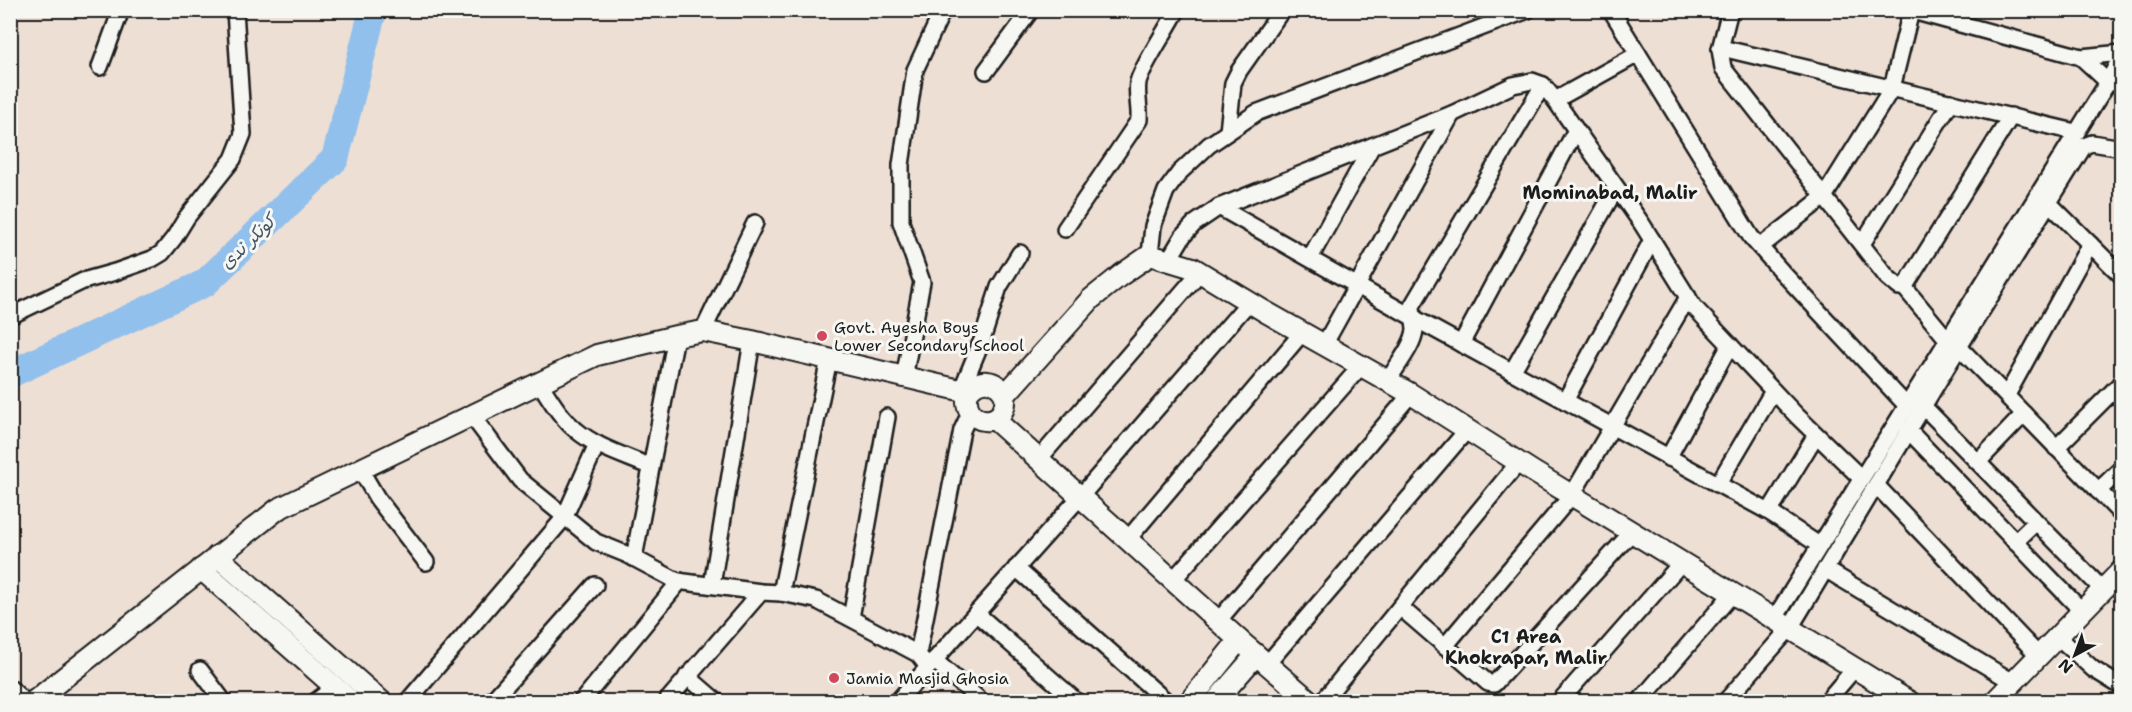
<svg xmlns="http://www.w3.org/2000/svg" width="2132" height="712" font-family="'Shantell Sans','Playpen Sans Arabic',sans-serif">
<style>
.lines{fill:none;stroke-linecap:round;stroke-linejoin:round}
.river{stroke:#91c0ec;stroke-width:28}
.minor-casing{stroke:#1c1c1c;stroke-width:20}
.tertiary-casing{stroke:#1c1c1c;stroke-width:24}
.minor{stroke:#f6f6f2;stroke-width:15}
.tertiary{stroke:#f6f6f2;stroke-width:20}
.poi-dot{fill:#d1495b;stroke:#f6f6f2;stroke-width:2}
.labels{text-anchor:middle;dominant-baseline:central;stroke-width:6;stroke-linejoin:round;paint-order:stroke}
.poi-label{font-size:16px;fill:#1c1c1c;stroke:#f6f6f2;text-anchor:start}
.neighbourhood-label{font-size:18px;font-weight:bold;fill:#1c1c1c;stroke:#f6f6f2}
.water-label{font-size:18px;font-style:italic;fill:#455565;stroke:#f6f6f2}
</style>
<rect width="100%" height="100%" fill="#eedfd4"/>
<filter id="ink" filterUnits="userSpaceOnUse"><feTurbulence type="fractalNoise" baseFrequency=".0167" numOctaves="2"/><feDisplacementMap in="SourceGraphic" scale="12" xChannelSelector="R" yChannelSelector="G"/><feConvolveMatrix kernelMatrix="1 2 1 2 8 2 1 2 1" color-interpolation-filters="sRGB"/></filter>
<g filter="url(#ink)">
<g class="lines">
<!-- river -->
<polyline class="river" points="10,374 205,283 335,159 373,10"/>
<!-- minor casing -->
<g class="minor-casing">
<g id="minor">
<polyline points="1611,10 1751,237 1782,272 1906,405"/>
<polyline points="1730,10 1720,49 1723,68 1887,277 1899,287 1904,287 1907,283 2011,116"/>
<polyline points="1909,10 2081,57 2122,53"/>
<polyline points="1720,49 1730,50 2075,132"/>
<polyline points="2081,57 2108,82 2122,84"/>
<polyline points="100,67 121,10"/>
<polyline points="986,71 1031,10"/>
<polyline points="1555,100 1638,54"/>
<polyline points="1228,132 1233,83 1239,71 1282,10"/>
<polyline points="2048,202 2122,276"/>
<polyline points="1219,207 1412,317 1769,512 1819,545"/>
<path d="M1065 229 1139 120C1140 107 1136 95 1138 82 1141 68 1169 26 1177 10"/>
<polyline points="1862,244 1951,102"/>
<polyline points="1760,247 1824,197 1892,88 1911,11"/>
<polyline points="1150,255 1153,226 1166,191 1180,172 1209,145 1256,113 1528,10"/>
<polyline points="1310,258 1372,146"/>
<polyline points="1168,261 1183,236 1194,224 1219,207 1452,114 1513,85 1532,81 1543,85 1555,100 1642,224 1694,307 1797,416 1861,478"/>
<polyline points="1904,287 1947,339"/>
<polyline points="10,316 83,281 115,272 152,259 162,253 174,238 187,217 233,159 243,134 235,10"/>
<polyline points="703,331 755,223"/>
<polyline points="1461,344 1576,130"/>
<polyline points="1324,345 1452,114"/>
<polyline points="1959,347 2122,515"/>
<polyline points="1512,372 1616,188"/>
<polyline points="904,378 922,282 901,222 901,165 915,70 943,10"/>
<path d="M1388 381C1396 366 1413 347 1415 330 1415 322 1412 314 1412 306L1543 85"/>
<path d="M539 382C550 399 560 417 576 430 597 448 626 456 651 467"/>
<polyline points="961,391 982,340 999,287 1020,253"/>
<polyline points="2007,395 2090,244"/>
<polyline points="1565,401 1652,240"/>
<polyline points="1923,406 2102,589"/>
<polyline points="472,416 520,480 596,542 628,555 677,581 761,592 781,593 816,600 918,654 928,667"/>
<polyline points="1908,430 2082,611"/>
<polyline points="2056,448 2122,382"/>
<polyline points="1668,458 1730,345"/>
<polyline points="1039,459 1200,272"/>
<polyline points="1978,462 2024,414"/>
<polyline points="360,469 377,498 426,562"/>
<polyline points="1718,484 1773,391"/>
<polyline points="1876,485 2038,655"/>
<polyline points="2098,491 2122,468"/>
<polyline points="1769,512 1816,435"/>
<polyline points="1128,539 1302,333"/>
<polyline points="2015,542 2036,522"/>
<polyline points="634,558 676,336"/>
<polyline points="1016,568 1167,702"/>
<polyline points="1825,569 2013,682"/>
<polyline points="1173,580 1361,366"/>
<polyline points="712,585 752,341"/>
<polyline points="781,593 829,359"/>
<polyline points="1400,607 1488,683 1494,684 1632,532"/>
<polyline points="976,613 1077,702"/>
<polyline points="851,618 887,417"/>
<polyline points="1775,618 2108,82 2122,55"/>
<polyline points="1218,621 1411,394"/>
<polyline points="2057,636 2093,669 2122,687"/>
<polyline points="1445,646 1572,495 1688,297"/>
<polyline points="918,654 962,430 970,413"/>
<polyline points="934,660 982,702"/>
<polyline points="1267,664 1467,430"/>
<polyline points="200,670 224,702"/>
<polyline points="687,676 717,702"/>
<polyline points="10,688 25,702"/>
<polyline points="315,702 335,687"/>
<polyline points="407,702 564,518 597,444"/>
<polyline points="491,702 595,585"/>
<polyline points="581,702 680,581"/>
<polyline points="666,702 761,592"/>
<polyline points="897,702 1080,497 1249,302"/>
<polyline points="1322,702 1519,462"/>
<polyline points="1559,702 1682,562"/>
<polyline points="1639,702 1733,593"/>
<polyline points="1725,702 1790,628 1959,347 2084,146 2092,143 2122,148"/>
<polyline points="1826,702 1855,668"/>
</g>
</g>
<!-- tertiary casing -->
<g class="tertiary-casing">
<g id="tertiary">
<path d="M1005 395C996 379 979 377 968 392 959 426 1009 432 1005 395L1091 299 1121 275 1150 255 1193 268 1264 311 1411 394 1532 471 1910 702"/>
<polyline points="994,419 1239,640 1311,702"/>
<polyline points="217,556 382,702"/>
<polyline points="201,569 352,702"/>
<polyline points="33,702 278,509 597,355 676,336 703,331 752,341 968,392"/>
<polyline points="1189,702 1239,640"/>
<polyline points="1215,702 1256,655"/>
<polyline points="1994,702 2122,570"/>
</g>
</g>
<!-- minor -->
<use href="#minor" class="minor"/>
<!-- tertiary -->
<use href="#tertiary" class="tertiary"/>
</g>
</g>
<!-- markers -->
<g class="poi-dot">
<circle cx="822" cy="336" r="6"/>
<circle cx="834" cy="678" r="6"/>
</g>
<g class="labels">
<!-- poi labels -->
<g class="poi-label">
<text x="834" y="327">Govt. Ayesha Boys<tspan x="834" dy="18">Lower Secondary School</tspan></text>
<text x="846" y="678">Jamia Masjid Ghosia</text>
</g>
<!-- neighbourhood labels -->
<g class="neighbourhood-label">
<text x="1610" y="193">Mominabad, Malir</text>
<text x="1526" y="637">C1 Area<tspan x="1526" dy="21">Khokrapar, Malir</tspan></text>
</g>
<!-- water labels -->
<g class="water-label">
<text transform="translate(248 242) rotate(-44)">کونکر ندی</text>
</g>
</g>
<!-- margin -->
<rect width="2132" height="712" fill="none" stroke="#f6f6f2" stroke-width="36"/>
<rect x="18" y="18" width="2096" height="676" fill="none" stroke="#1c1c1c" stroke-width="2" filter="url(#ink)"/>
<!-- north arrow -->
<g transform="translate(2075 655) rotate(221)" stroke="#f6f6f2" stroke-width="4.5" paint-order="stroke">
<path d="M0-4.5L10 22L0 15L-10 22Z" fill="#1c1c1c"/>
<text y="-9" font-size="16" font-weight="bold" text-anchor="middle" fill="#1c1c1c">N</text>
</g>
</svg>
